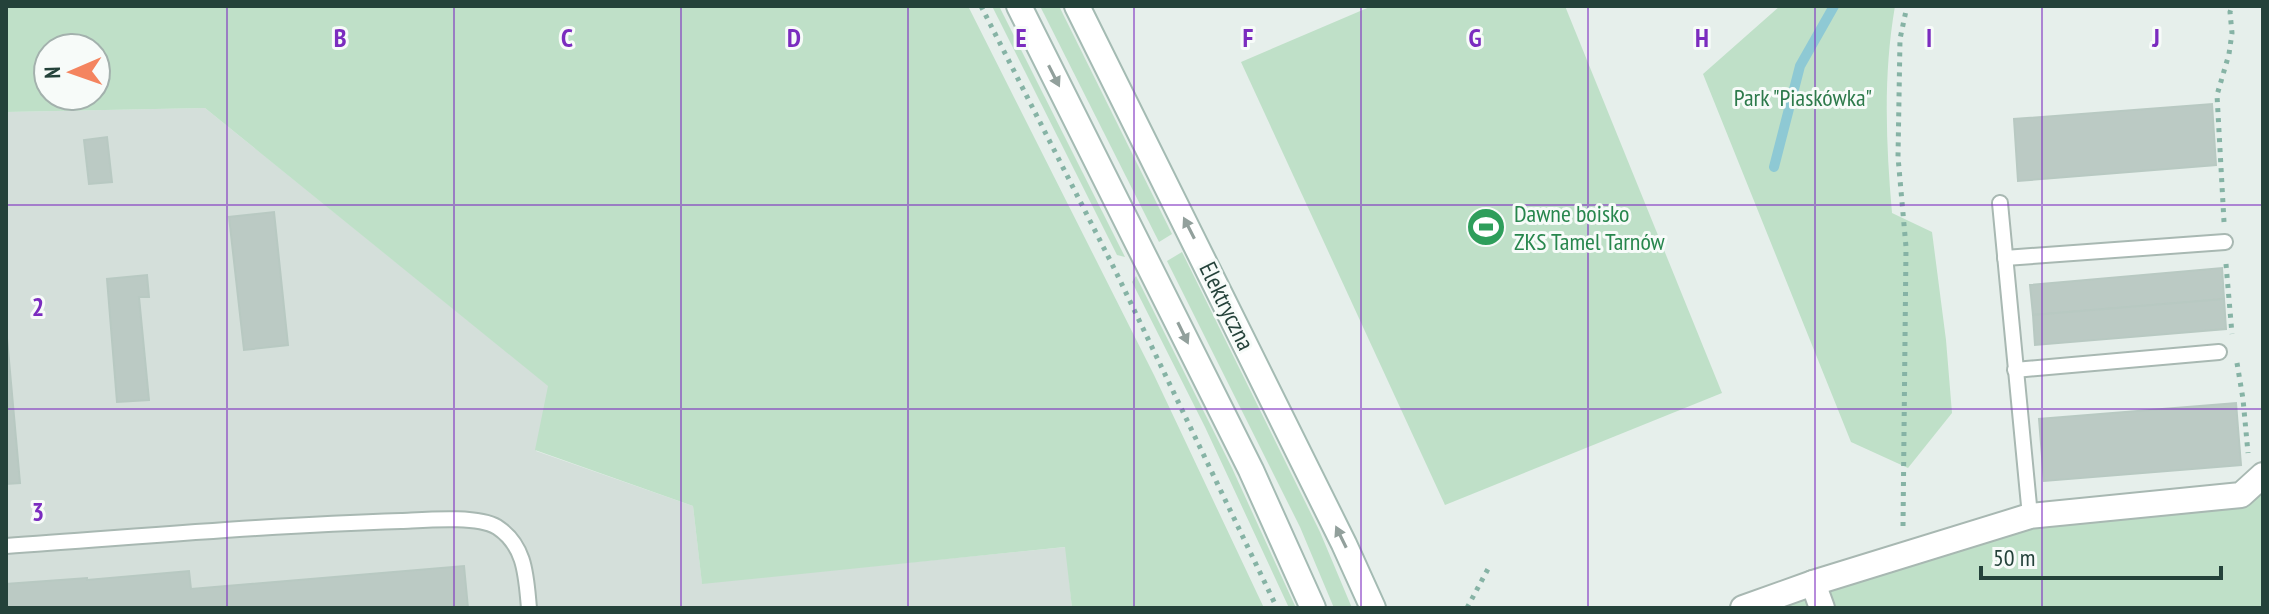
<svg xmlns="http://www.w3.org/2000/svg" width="2269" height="614" font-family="'PT Sans Narrow',sans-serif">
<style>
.built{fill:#d4dfda}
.green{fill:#bfe0c8;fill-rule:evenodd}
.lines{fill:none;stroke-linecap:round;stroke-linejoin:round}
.stream{stroke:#8ec9d4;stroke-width:10}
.building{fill:#bbcac4;stroke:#b8c9c2;stroke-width:2}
.service-casing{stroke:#a8b8b2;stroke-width:18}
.minor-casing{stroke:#a8b8b2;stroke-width:28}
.secondary-casing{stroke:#a4bbb3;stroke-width:28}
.path{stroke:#86b3a5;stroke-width:5;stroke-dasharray:4 6;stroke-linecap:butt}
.service{stroke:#fff;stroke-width:14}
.minor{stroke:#fff;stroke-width:24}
.secondary{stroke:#fff;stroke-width:24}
.oneway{fill:#92a09c}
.grid{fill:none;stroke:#7b2cbf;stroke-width:2;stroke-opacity:0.55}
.labels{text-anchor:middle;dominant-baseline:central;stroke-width:6;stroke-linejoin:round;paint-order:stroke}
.park-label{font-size:24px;fill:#2d7a4b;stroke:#f7fbf9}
.leisure-label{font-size:24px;fill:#27864d;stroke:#f7fbf9;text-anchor:start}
.street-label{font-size:24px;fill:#24423a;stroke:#f7fbf9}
.grid-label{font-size:26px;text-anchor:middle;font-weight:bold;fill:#7b2cbf;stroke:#f7fbf9;stroke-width:6;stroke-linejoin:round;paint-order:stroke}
</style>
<rect width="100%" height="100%" fill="#e6efeb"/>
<!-- built -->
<polygon class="built" points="205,108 549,386 536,451 693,506 702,583 1066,547 1072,608 6,608 6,112"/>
<!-- green -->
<g class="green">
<path d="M6 6H968L1154 375 1264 608H1072L1065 547 702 584 693 506 535 450 548 386 205 108 6 112ZM48 48H96V96H48Z"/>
<polygon points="992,6 999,6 1125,257 1117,255"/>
<polygon points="1040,6 1059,6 1172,234 1159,242"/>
<polygon points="1372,6 1565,6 1722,393 1445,505 1241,62"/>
<path d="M1780 6H1895C1883 75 1886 144 1892 213L1932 232 1946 340 1952 413 1908 468 1851 442 1703 74Z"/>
<polygon points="1182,252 1320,532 1352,608 1334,608 1300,527 1167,261"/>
<polygon points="1136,276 1232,468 1296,608 1289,608 1205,427 1132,282"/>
<polygon points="2263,478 2263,608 1743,608 2026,512 2241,495"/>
</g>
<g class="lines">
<!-- stream -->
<polyline class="stream" points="1774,167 1800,66 1834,6"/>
</g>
<!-- building -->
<g class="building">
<polygon points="2212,104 2216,165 2018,181 2014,119"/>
<polygon points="107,137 112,182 89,184 84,140"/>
<polygon points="274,212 288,345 244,350 229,217"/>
<polygon points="2222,268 2224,299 2033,315 2030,285"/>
<polygon points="147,275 149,297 139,297 149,400 117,402 107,279"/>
<polygon points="2224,299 2226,329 2035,345 2033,315"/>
<polygon points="6,327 20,483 6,484"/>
<polygon points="2236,403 2241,465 2044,481 2039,419"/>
<polygon points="464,566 468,608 6,608 6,584 87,578 87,580 189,571 191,589"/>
</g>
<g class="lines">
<!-- service casing -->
<g class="service-casing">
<g id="service">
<polyline points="2000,203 2030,516"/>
<polyline points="2005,258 2225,242"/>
<polyline points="2015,370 2219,352"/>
<path d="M6 546C137 537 269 525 401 521 424 520 477 515 497 527 526 546 526 577 529 608"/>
</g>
</g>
<!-- minor casing -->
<g class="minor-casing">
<g id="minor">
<polyline points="1813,583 1822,608"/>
<polyline points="1743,608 1813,583 2030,516 2241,495 2263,475"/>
</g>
</g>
<!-- secondary casing -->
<g class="secondary-casing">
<g id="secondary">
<polyline points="1019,6 1251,470 1313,608"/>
<polyline points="1077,6 1344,544 1373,608"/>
</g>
</g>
<!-- path -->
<g class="path">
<polyline points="981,6 1115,270 1277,608"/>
<polyline points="2224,222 2217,95 2229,54 2232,33 2230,12 2232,6"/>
<polyline points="2226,264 2232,334"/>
<polyline points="2237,363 2243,399 2248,453"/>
<polyline points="1903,526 1906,247 1898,157 1900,39 1907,6"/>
<polyline points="1467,608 1489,567"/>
</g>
<!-- service -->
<use href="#service" class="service"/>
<!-- minor -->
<use href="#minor" class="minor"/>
<!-- secondary -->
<use href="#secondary" class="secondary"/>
</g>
<!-- one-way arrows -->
<defs><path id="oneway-solid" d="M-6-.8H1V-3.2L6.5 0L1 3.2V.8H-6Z" transform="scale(2)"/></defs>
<g class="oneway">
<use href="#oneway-solid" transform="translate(1054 76) rotate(63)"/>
<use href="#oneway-solid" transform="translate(1189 228) rotate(-117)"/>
<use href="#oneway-solid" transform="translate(1183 333) rotate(64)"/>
<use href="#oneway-solid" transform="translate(1341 537) rotate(-116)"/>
</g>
<!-- grid -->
<path class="grid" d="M227 6V608M454 6V608M681 6V608M908 6V608M1134 6V608M1361 6V608M1588 6V608M1815 6V608M2042 6V608M6 205H2263M6 409H2263"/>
<!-- icons -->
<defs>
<g id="stadium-disc" transform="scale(2)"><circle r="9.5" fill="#2e9e5b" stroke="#f7fbf9"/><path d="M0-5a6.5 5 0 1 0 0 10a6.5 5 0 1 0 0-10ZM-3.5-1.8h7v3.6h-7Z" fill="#fff"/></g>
</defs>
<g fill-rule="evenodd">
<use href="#stadium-disc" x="1486" y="227"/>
</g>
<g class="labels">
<!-- park labels -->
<g class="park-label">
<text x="1803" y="97">Park "Piaskówka"</text>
</g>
<!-- leisure labels -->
<g class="leisure-label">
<text x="1514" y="213">Dawne boisko<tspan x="1514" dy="28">ZKS Tamel Tarnów</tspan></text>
</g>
<!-- street labels -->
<g class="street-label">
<text transform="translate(1227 306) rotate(64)">Elektryczna</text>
</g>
</g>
<g class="grid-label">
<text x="340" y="47">B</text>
<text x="567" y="47">C</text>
<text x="794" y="47">D</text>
<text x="1021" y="47">E</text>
<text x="1248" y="47">F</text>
<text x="1475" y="47">G</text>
<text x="1702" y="47">H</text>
<text x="1929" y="47">I</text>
<text x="2156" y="47">J</text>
<text x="38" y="316">2</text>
<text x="38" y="521">3</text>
</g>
<!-- border -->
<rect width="2269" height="614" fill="none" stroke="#24423a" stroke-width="16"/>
<!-- north arrow -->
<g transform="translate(72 72) rotate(268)"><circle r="38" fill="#f7fbf9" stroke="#a3b1ad" stroke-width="2"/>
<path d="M0-6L14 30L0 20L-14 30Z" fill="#f4845f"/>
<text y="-12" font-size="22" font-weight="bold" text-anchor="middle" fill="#24423a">N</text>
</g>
<!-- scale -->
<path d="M1981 566v12h240v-12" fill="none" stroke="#24423a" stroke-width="4"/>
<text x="1993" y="566" font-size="24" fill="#24423a" stroke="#f7fbf9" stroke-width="6" paint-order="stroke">50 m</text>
</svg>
